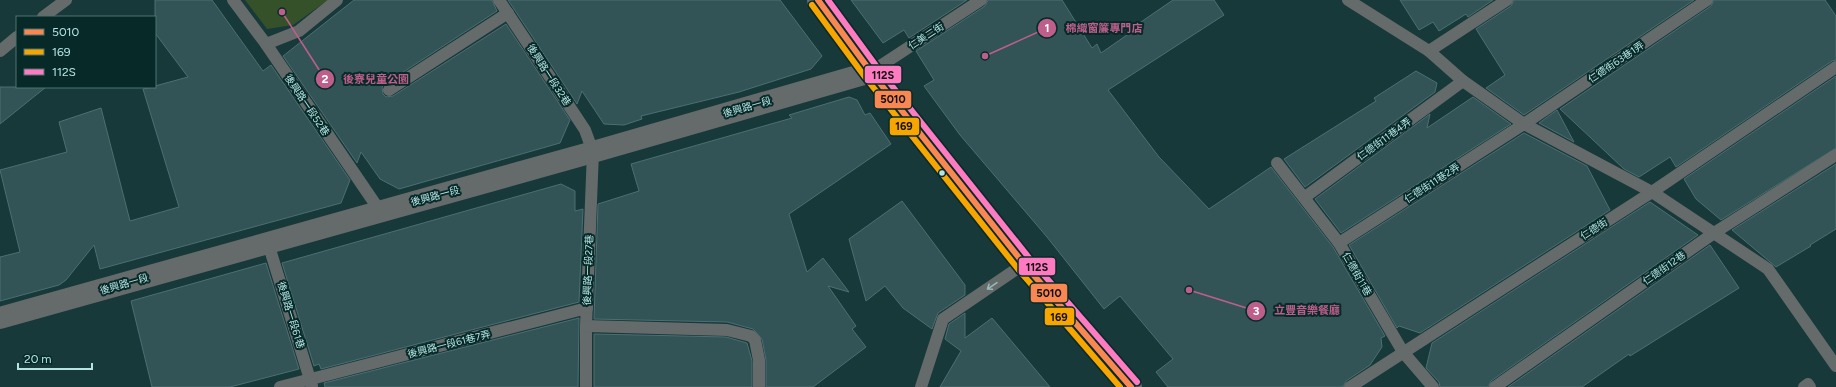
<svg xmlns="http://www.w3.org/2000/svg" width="1836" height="387" font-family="Figtree,'Noto Sans TC',sans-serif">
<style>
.green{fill:#35512a}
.building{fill:#325456;stroke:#4c6f73}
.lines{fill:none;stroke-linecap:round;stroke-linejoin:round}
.service{stroke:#656a6b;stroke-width:12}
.tertiary{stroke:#656a6b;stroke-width:22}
.secondary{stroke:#636b6c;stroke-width:22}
.bus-1-casing{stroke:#072a29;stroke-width:9}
.bus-2-casing{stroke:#072a29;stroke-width:9}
.bus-3-casing{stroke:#072a29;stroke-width:9}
.bus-1{stroke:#f88751;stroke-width:6}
.bus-2{stroke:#f7a600;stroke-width:6}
.bus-3{stroke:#fe7ac1;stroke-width:6}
.oneway{stroke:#9ab9b9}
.bus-dot{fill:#b6e4e3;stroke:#072a29;stroke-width:1.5}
.labels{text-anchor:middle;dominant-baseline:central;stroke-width:4;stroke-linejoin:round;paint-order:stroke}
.street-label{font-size:10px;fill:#b6e4e3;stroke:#072a29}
.leader{fill:none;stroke:#be5f8b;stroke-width:1.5}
.callout-dot{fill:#be5f8b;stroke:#072a29;stroke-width:1.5}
.mark-label{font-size:12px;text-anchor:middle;font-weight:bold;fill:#fff}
.callout-label{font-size:11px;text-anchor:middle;font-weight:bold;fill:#be5f8b;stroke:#072a29;stroke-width:4;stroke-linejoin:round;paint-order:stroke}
.line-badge{stroke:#072a29;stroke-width:1.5}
.pale-badge-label{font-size:11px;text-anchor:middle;font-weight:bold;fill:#111}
</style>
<rect width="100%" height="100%" fill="#173939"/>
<!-- green -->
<polygon class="green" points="245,0 328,0 293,25 267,29"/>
<!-- building -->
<g class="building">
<polygon points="155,0 212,0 263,71 271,65 350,180 341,203 100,269 94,245 66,280 59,285 0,301 0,257 20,252 0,170 67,152 59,122 101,108 130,221 179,207 143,89 155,87 155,86 188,77 155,33"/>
<polygon points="354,0 492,0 497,11 385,84 382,87 383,94 386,97 393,96 506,24 570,120 560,143 399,189 380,179 361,152 357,163 283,56"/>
<polygon points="508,0 780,0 822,56 811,69 739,92 641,116 642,119 624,125 604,124 582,91 577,104"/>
<polygon points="851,0 967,0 909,38 904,30 883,43"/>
<polygon points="988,0 1062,0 1092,48 1097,44 1101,53 1140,26 1138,24 1173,0 1214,0 1224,15 1108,90 1159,157 1209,209 1271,167 1333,247 1385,336 1381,338 1382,347 1370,365 1346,381 1343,387 1168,387 1156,372 1173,359 1120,296 1104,309 1047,237 960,135 924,86 934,80 916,51 985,6"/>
<polygon points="1400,0 1493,0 1468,17 1466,14 1439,31 1433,22 1419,30"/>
<polygon points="1514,0 1694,0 1524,115 1486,88 1505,75 1476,29 1511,6"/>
<polygon points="1714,0 1825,0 1836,16 1836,60 1832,61 1676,167 1670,157 1639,177 1624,169 1560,109 1711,6"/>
<polygon points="1416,71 1437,83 1435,92 1305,187 1284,159 1376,101 1374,98"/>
<polygon points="1836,76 1836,148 1721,220 1696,199 1684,179"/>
<polygon points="0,87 46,87 0,124"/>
<polygon points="849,97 857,100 865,115 870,113 891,144 789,214 807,272 823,258 849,292 828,286 856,326 852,329 866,347 813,387 766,387 766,360 762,339 753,329 727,322 594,319 598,204 639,191 631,164 792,118 789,115"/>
<polygon points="1473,97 1511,124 1341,233 1315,199 1430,114 1427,128"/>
<polygon points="1557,110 1574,142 1539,123"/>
<polygon points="1524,133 1587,166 1610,210 1420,333 1399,326 1397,328 1349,245"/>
<polygon points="1836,164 1836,229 1810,245 1811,246 1776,267 1732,230"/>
<polygon points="561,184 575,191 575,211 583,209 579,302 321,369 319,364 314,366 282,263"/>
<polygon points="902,201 965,285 965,295 938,313 932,329 903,308 885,286 866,301 849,239"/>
<polygon points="1650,202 1698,235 1491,381 1488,387 1440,387 1439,382 1426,368 1432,343"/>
<polygon points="1710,245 1739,288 1630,356 1629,354 1582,387 1508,387"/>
<polygon points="266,263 299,369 230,387 152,387 131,301"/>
<polygon points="965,313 965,338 992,318 1050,387 940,387 961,351 945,339 949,324"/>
<polygon points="579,318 578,387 325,387 324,383"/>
<polygon points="594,334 726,337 747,343 752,361 752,387 594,387"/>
</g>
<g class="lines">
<!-- service -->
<g class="service">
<polyline points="233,0 266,44 380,211"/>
<polyline points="499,0 585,130 593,152 586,326 586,387"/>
<polyline points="1348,0 1429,51 1463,81 1524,124 1652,192 1768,269 1836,366"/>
<polyline points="43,17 66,0"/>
<polyline points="266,44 299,31 337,0"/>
<polyline points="0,51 17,37"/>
<polyline points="1429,51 1507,0"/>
<polyline points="871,72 981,0"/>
<polyline points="389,90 508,13"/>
<polyline points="1277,163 1339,243 1403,352 1433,387"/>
<polyline points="1305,197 1463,81"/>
<polyline points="268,243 312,386"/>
<polyline points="1339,243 1524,124 1707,0"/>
<polyline points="586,326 727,330 751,336 755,340 759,360 759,387"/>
<polyline points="280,387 587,308"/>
<polyline points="921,387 943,319 1024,264"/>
<polyline points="1350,387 1652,192 1836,67"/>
<polyline points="1495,387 1714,233 1836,155"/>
<polyline points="1804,387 1808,384 1810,387"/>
</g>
<!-- tertiary -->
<polyline class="tertiary" points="0,318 593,152 871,72"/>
<!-- secondary -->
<polyline class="secondary" points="818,0 871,72 1024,264 1131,387"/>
<!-- bus-1 casing -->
<g class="bus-1-casing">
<polyline id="bus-1" points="818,0 871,72 1024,264 1131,387"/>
</g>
<!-- bus-2 casing -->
<g class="bus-2-casing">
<polyline id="bus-2" points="812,5 865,77 1018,269 1120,387"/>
</g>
<!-- bus-3 casing -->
<g class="bus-3-casing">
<polyline id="bus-3" points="828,0 877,67 1030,259 1137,382"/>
</g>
<!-- bus-1 -->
<use href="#bus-1" class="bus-1"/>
<!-- bus-2 -->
<use href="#bus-2" class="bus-2"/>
<!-- bus-3 -->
<use href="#bus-3" class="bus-3"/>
</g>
<!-- one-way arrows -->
<defs><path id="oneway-shaft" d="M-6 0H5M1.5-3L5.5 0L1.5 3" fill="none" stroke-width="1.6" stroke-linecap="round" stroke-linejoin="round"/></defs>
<use class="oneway" href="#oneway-shaft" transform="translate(992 286) rotate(146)"/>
<!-- markers -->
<circle class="bus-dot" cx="942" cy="173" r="3.5"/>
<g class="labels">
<!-- street labels -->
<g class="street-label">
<text transform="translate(926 36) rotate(-33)">仁美二街</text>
<text transform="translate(1616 62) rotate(-34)">仁德街63巷1弄</text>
<text transform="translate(549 75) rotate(57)">後興路一段32巷</text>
<text transform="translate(307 105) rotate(56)">後興路一段52巷</text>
<text transform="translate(747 107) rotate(-16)">後興路一段</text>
<text transform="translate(1384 139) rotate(-36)">仁德街11巷4弄</text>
<text transform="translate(1432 183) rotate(-33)">仁德街11巷2弄</text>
<text transform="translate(435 196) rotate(-15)">後興路一段</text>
<text transform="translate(1594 229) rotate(-33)">仁德街</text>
<text transform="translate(1664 268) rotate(-35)">仁德街12巷</text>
<text transform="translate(588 270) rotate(-88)">後興路一段27巷</text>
<text transform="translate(1357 274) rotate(60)">仁德街11巷</text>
<text transform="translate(124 284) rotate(-16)">後興路一段</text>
<text transform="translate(291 315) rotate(73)">後興路一段61巷</text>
<text transform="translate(449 344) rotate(-14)">後興路一段61巷7弄</text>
</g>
</g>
<!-- callouts -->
<path class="leader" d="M985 56L1047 28M282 12L325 79M1189 290L1256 311"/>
<g class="callout-dot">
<circle cx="985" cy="56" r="4"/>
<circle cx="282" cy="12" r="4"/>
<circle cx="1189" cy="290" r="4"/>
<circle cx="1047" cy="28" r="10"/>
<circle cx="325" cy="79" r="10"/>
<circle cx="1256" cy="311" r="10"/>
</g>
<g class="mark-label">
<text x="1047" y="32">1</text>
<text x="325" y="83">2</text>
<text x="1256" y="315">3</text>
</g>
<g class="callout-label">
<text x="1104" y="32">棉織窗簾專門店</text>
<text x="376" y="83">後寮兒童公園</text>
<text x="1307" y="314">立豐音樂餐廳</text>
</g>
<g class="line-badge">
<rect x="864" y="65" width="38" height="19" rx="4" fill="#fe7ac1"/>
<rect x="874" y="90" width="38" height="19" rx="4" fill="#f88751"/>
<rect x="889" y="117" width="31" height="19" rx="4" fill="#f7a600"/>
<rect x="1018" y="257" width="38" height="19" rx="4" fill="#fe7ac1"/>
<rect x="1030" y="283" width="38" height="20" rx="4" fill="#f88751"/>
<rect x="1044" y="307" width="31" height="19" rx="4" fill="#f7a600"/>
</g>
<g class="pale-badge-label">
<text x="883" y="79">112S</text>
<text x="893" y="103">5010</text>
<text x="904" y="130">169</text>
<text x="1037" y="271">112S</text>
<text x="1049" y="297">5010</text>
<text x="1059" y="321">169</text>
</g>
<!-- legend -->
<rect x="16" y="16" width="140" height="72" fill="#072a29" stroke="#4d7473"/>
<rect x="24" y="29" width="20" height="6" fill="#f88751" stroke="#4d7473"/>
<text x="52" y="36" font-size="12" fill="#b6e4e3">5010</text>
<rect x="24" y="49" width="20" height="6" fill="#f7a600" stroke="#4d7473"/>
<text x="52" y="56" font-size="12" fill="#b6e4e3">169</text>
<rect x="24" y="69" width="20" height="6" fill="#fe7ac1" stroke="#4d7473"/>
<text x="52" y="76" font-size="12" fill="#b6e4e3">112S</text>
<!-- scale -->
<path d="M18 363v6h74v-6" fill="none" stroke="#b6e4e3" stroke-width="2"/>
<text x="24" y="363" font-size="12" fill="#b6e4e3" stroke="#072a29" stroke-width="3" paint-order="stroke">20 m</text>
</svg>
